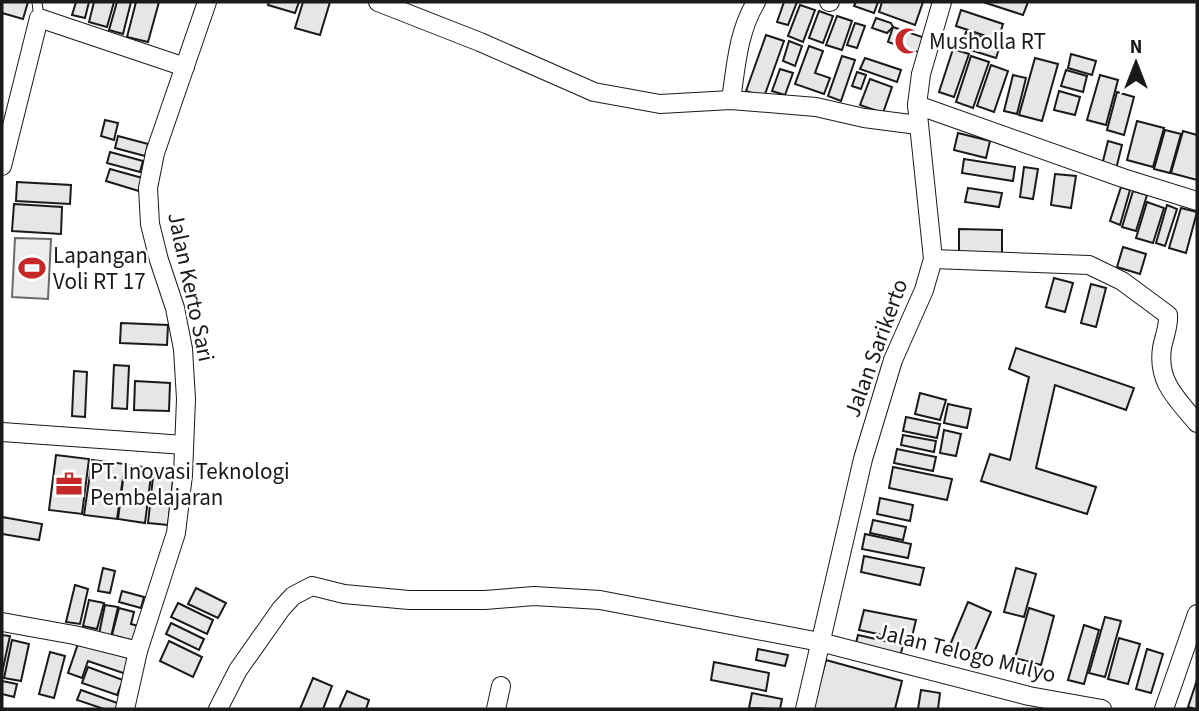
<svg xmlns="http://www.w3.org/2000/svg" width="1199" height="711" font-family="'Source Sans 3',sans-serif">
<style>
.built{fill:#ededed;stroke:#6a6a6a;stroke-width:2}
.building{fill:#e6e6e6;stroke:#1a1a1a;stroke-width:2}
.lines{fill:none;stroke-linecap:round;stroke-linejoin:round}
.lane-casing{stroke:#1a1a1a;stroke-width:11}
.street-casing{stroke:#1a1a1a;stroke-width:20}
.lane{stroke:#fff;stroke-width:9}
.street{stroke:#fff;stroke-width:18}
.labels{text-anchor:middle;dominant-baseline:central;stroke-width:5;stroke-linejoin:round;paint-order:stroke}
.poi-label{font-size:23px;fill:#1a1a1a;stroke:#fff;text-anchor:start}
.street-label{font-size:23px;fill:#1a1a1a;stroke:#fff}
</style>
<rect width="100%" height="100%" fill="#fff"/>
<!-- built -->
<polygon class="built" points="15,238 51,239 48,299 12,297"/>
<!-- building -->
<g class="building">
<polygon points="2,2 28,2 23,19 2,13"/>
<polygon points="76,2 89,2 85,18 72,15"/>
<polygon points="94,2 114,2 107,27 89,22"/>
<polygon points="117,2 131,2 123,34 109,30"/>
<polygon points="136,2 159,2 148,42 127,37"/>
<polygon points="269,2 299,2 295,13 268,5"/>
<polygon points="303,2 330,2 320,35 295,28"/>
<polygon points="784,2 797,2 788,25 777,22"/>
<polygon points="856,2 878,2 874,13 854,6"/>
<polygon points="882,2 923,2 915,25 879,12"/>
<polygon points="983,2 1028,2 1023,15"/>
<polygon points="800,5 815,10 803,42 788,36"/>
<polygon points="961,10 1003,24 998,40 956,26"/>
<polygon points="819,11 833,16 823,43 809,38"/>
<polygon points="837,16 852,21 842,50 826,45"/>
<polygon points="876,18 891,23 893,27 887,33 872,28"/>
<polygon points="855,23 865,26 857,48 847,45"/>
<polygon points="893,27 928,39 923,54 888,42"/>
<polygon points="966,32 1001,43 996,58 961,47"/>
<polygon points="766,35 784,41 764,97 746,91"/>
<polygon points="789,41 802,46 795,66 783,61"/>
<polygon points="809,46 823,51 815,73 830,78 824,94 795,84"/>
<polygon points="953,49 969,54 954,97 939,92"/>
<polygon points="1071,54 1096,61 1092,75 1068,68"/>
<polygon points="842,56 855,60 841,101 828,96"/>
<polygon points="971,56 989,62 973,108 956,102"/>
<polygon points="865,58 901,70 897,82 860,69"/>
<polygon points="1035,58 1058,64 1042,121 1019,115"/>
<polygon points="991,65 1008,71 994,112 977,106"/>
<polygon points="780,69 793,73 785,95 772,91"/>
<polygon points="1066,70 1087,76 1083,92 1061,86"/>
<polygon points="857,72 866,75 861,89 852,86"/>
<polygon points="1013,75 1026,78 1017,114 1004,111"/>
<polygon points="1100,75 1118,80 1106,125 1087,120"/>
<polygon points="870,79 892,87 883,113 860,105"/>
<polygon points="1059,91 1080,97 1075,115 1054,110"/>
<polygon points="1117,92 1134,97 1124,135 1107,130"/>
<polygon points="105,120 118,123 114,140 101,136"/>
<polygon points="1137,121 1164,128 1153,167 1127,160"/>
<polygon points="1165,130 1181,134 1170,173 1154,169"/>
<polygon points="1183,131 1197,135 1197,180 1171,173"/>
<polygon points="958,133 990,141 986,158 954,150"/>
<polygon points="118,136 148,144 145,156 115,148"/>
<polygon points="1108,141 1122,145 1116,169 1102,165"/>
<polygon points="110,152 143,161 140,172 107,163"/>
<polygon points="964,159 1015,167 1013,181 962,173"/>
<polygon points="1024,167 1038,169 1033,199 1020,197"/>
<polygon points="110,169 146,179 142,192 106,181"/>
<polygon points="1055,174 1076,176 1071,208 1051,205"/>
<polygon points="17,182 71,185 70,204 16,201"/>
<polygon points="1121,187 1130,190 1120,225 1110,221"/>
<polygon points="968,188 1002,193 999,207 965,202"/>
<polygon points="1133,191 1147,195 1136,231 1122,227"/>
<polygon points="1147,202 1164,208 1153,243 1136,238"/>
<polygon points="14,204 62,207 61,234 12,231"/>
<polygon points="1167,205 1177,209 1165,246 1156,243"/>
<polygon points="1181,208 1197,212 1186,253 1169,248"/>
<polygon points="959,229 1002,230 1002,254 959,253"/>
<polygon points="1123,247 1146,254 1140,274 1117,267"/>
<polygon points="1054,278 1073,283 1065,312 1046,307"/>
<polygon points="1091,284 1106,288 1096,327 1081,323"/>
<polygon points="121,323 168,325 167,345 120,343"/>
<polygon points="1016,348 1134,388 1126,410 1055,385 1036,468 1096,487 1087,514 981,481 990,454 1010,460 1029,377 1009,369"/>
<polygon points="114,365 129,366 127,409 112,408"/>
<polygon points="74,371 87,372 85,417 72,416"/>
<polygon points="135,381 170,383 169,411 134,410"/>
<polygon points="920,393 946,400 940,420 915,414"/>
<polygon points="948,404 971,409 967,428 944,423"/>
<polygon points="906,417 940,424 937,438 903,431"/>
<polygon points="944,430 961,434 956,456 940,453"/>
<polygon points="903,435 936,441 934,452 901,445"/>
<polygon points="897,449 936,457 933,471 894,463"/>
<polygon points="56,455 89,459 82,514 49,510"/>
<polygon points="92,460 125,464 117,519 84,515"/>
<polygon points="125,465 152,468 145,523 118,519"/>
<polygon points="893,467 952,479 947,500 889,488"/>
<polygon points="154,468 174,471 168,525 148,523"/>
<polygon points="880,498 913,505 910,521 877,514"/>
<polygon points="2,517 42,524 39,540 2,534"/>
<polygon points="873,520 906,527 903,540 870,533"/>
<polygon points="865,534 911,544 908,558 862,549"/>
<polygon points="864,556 924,568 920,585 861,572"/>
<polygon points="103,568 115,571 110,593 98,591"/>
<polygon points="1016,568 1036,574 1024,617 1004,612"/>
<polygon points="75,585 88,589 80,624 66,622"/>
<polygon points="196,588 226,603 218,618 188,604"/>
<polygon points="122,591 144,597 141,608 119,602"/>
<polygon points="89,600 104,603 97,629 83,626"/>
<polygon points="968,602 991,612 973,655 950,645"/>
<polygon points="178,603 213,620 207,634 171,617"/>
<polygon points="105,605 118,607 111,637 99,634"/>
<polygon points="119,608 134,612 131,624 142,627 138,642 112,635"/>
<polygon points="1029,608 1054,616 1041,665 1015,658"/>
<polygon points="864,610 916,620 911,641 859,630"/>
<polygon points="1105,617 1121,621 1105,677 1089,673"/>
<polygon points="171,623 204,639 199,650 166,634"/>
<polygon points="1084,625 1099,630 1084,684 1068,680"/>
<polygon points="2,635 10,636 2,673"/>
<polygon points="858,635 903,645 899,661 854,651"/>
<polygon points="1119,638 1140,644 1128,684 1108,679"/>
<polygon points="12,640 29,644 21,681 4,678"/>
<polygon points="79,641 131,659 126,674 88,661 82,678 68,673"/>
<polygon points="169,641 202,657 193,677 160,661"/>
<polygon points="758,649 788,655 785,666 756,660"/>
<polygon points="1147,649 1163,654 1151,693 1136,689"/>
<polygon points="50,652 65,656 54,698 39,694"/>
<polygon points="826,660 902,681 895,709 813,709"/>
<polygon points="714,662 769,673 766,691 711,680"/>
<polygon points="88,667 123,680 117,695 82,683"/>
<polygon points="313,678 332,686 323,709 300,709"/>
<polygon points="1197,680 1197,709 1195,709 1188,707"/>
<polygon points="2,681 17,684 14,697 2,694"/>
<polygon points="81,690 123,705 121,709 104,709 77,700"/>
<polygon points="921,690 940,693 938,709 918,709"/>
<polygon points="347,691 369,700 366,709 339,709"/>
<polygon points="752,693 782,699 780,709 749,708"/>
</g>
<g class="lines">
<!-- lane casing -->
<g class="lane-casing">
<polyline id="lane" points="37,2 39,18"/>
</g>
<!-- street casing -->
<g class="street-casing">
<g id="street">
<polyline points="378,2 480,42 594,92 660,104 731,100 816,107 864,118 918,125"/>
<polyline points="829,2 830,2"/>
<path d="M731 100C736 66 738 32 756 2"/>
<polyline points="917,105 1123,178 1197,201"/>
<polyline points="2,166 39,18 185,67"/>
<path d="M933 259 1089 265 1122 281 1168 315C1169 326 1164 337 1162 348 1157 382 1177 399 1197 423"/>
<polyline points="2,432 184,445"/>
<polyline points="2,622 74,635 138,651"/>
<polyline points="125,709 138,651 176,533 183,475 186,399 183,349 175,308 159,260 150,224 148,188 155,153 207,2"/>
<polyline points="218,709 238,670 281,609 293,596 312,586 344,594 409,600 485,600 534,596 600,600 820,642 1029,696 1102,709"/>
<polyline points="496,709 501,686"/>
<polyline points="805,709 863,459 893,360 924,290 933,259 917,105 921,74 942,2"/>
<polyline points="1164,709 1197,614"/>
</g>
</g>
<!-- lane -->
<use href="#lane" class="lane"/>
<!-- street -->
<use href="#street" class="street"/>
</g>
<!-- icons -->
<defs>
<g id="mosque-bare" transform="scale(2.1)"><path d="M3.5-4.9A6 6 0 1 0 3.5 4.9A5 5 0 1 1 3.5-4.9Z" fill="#c62828" stroke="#fff" stroke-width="2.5" paint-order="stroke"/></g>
<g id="stadium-bare" transform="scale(2.1)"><path d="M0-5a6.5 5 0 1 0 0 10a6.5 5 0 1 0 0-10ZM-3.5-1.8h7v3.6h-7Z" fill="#c62828" stroke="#fff" stroke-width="2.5" paint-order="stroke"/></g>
<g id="office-bare" transform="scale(2.1)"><path d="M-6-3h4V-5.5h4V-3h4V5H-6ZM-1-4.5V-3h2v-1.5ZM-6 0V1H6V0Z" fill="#c62828" stroke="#fff" stroke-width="2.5" paint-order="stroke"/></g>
</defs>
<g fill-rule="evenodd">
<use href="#mosque-bare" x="908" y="41"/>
<use href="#stadium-bare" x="32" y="268"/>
<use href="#office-bare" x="69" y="484"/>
</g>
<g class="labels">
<!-- poi labels -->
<g class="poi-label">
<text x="929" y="41">Musholla RT</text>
<text x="53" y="255">Lapangan<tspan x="53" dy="26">Voli RT 17</tspan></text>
<text x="90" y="471">PT. Inovasi Teknologi<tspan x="90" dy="26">Pembelajaran</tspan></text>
</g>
<!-- street labels -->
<g class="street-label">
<text transform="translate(191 287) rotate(78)">Jalan Kerto Sari</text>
<text transform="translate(876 348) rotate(-70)">Jalan Sarikerto</text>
<text transform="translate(966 653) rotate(14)">Jalan Telogo Mulyo</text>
</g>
</g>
<!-- border -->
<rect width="1199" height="711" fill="none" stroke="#1a1a1a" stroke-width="7"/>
<!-- north arrow -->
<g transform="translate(1136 63)" stroke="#ffffff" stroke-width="5" paint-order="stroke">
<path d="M0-5L12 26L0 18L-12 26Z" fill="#1a1a1a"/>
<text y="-10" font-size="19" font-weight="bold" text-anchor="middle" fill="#1a1a1a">N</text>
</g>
</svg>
